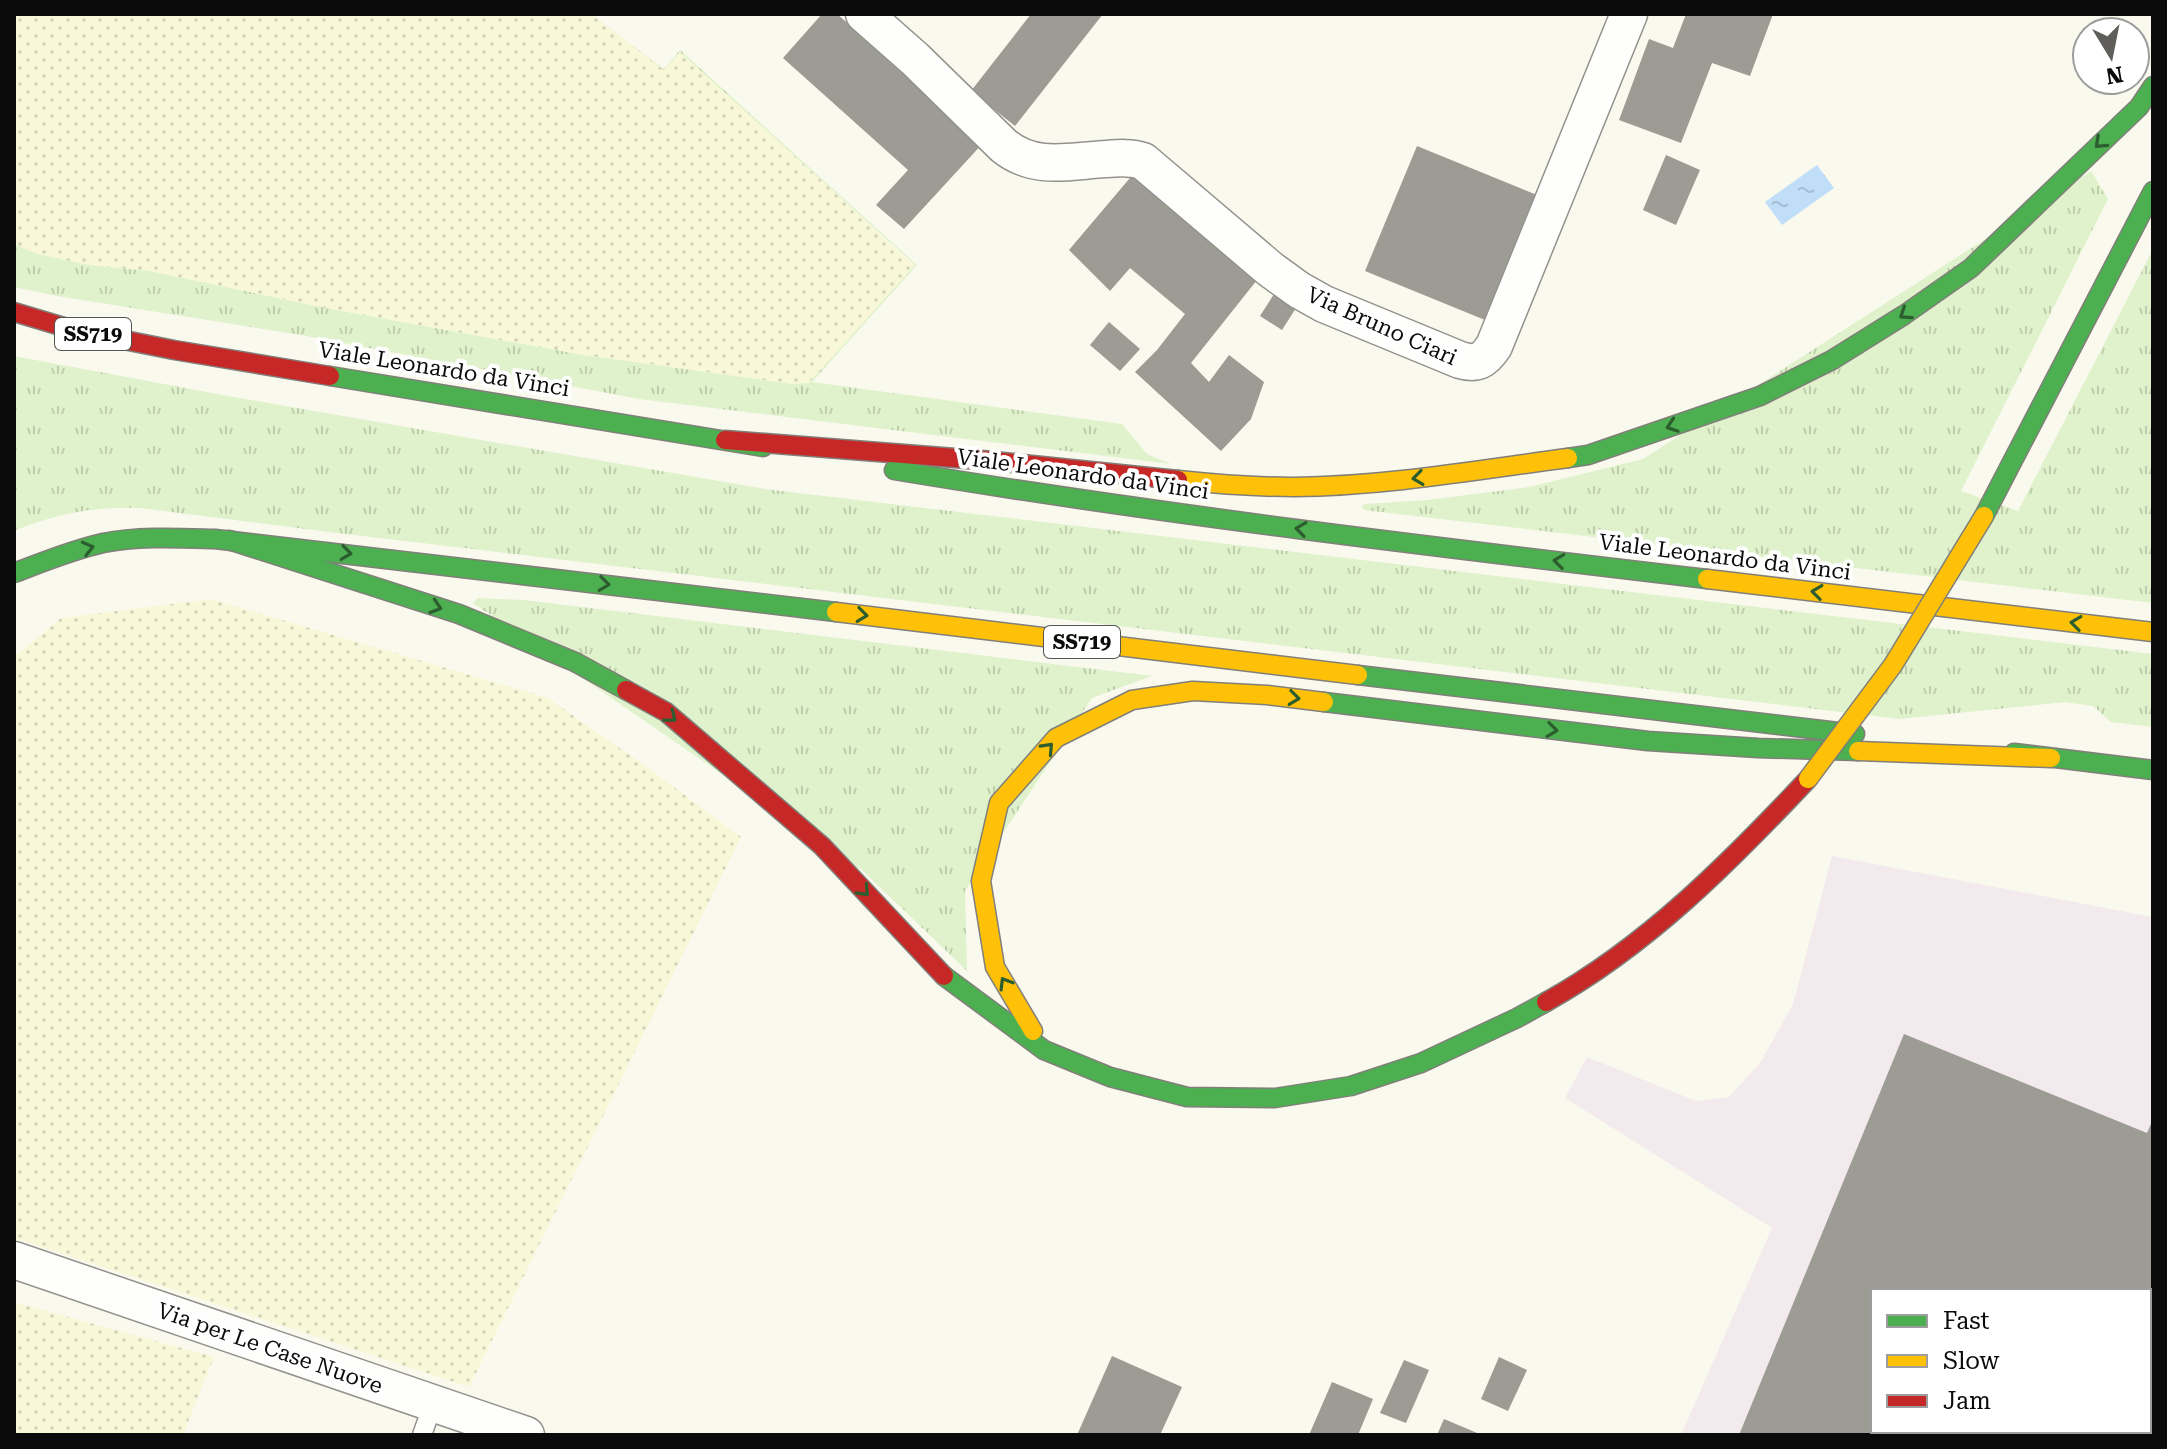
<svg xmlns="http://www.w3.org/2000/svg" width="2167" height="1449" font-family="'Roboto Serif',serif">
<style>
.industrial{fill:#f2eaec;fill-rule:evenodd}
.farmland{fill:url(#farmland-dots)}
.grass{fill:url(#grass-tufts)}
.water{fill:url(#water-ripples)}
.building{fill:#9c9b94;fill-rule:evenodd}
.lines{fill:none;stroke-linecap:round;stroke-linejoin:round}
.lane-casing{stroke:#93928d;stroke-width:21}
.street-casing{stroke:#93928d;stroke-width:39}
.fast-casing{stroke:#807f7a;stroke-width:21}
.slow-casing{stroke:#807f7a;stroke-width:21}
.jam-casing{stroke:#807f7a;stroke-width:21}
.lane{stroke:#fefefc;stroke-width:18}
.street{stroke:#fefefc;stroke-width:36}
.fast{stroke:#4caf50;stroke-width:18}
.slow{stroke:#ffc107;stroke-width:18}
.jam{stroke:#c62828;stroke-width:18}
.slow-bridge-casing{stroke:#807f7a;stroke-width:21;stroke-linecap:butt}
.slow-bridge{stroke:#ffc107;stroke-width:18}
.oneway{stroke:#2c5d2e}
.labels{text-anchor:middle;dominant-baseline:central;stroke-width:8;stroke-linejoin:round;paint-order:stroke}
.shield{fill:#fff;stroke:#545454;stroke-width:2}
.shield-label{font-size:20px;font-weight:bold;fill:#0b0b0b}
.street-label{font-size:22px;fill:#0b0b0b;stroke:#fff}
</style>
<defs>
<pattern id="farmland-dots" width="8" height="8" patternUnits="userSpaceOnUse" patternTransform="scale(2)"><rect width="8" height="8" fill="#f8f8d9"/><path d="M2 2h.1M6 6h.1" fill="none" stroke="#d3d3b9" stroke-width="1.8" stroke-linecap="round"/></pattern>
<pattern id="grass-tufts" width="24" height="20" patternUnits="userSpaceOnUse" patternTransform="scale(2)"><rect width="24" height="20" fill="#dff2cb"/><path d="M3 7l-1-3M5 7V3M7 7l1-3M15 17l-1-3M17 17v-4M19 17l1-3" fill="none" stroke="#becead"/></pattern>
<pattern id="water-ripples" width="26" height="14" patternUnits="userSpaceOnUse" patternTransform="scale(2)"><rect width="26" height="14" fill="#c1def8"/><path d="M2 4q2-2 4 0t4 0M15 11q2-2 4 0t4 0" fill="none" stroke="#a4bdd3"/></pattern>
</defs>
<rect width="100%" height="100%" fill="#faf9ee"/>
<!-- industrial -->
<path class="industrial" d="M1832 856 2153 917V1435H1681L1772 1228 1565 1098 1587 1057 1696 1101 1729 1097 1760 1063 1793 1004ZM1873 1291H2149V1431H1873Z"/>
<!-- farmland -->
<g class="farmland">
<polygon points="14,14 591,14 664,70 680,51 915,266 809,383 792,384 583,355 325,308 149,271 89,265 37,254 14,244"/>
<polygon points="211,599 548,698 651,770 741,837 469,1387 14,1238 14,657 61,618"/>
<polygon points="14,1302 214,1357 183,1435 14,1435"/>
</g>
<!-- grass -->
<g class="grass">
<polygon points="591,14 664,69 680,50 917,265 812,382 1122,424 1147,454 1171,464 639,399 301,335 57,296 14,287 14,244 37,254 89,265 149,271 325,308 583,355 792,384 809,383 915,265 680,52 664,70"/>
<polygon points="2091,171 2108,199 1961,491 2018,511 2153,249 2153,603 1364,510 1362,506 1365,504 1427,500 1529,487 1643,459"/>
<path d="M14 356 239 398 765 489 2153 654V727L2111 722 2093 706 2065 702 1899 719 329 532 140 508C97 506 53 514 14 531Z"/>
<polygon points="478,598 524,600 1152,676 1092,698 965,891 967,971 863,871 473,603"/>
</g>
<!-- water -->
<polygon class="water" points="1817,165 1834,188 1782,225 1765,202"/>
<!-- building -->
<g class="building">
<polygon points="822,14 837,14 984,142 904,229 876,205 908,170 783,58"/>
<polygon points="1031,14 1103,14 1015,126 971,91"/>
<polygon points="1686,14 1773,14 1750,76 1712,63 1681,143 1619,120 1649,39 1673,48"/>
<polygon points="1417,146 1537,195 1485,320 1365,271"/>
<polygon points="1666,155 1700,170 1676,225 1643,210"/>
<polygon points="1135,172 1257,280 1191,363 1209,382 1229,355 1264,382 1251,419 1221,451 1135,372 1157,350 1185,314 1130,268 1110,291 1069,250"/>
<polygon points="1274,294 1296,308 1282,330 1260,316"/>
<polygon points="1109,322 1140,349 1120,371 1090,345"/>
<path d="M1904 1034 2147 1133 2153 1119V1435H1739ZM1873 1291H2149V1431H1873Z"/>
<polygon points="1112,1356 1182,1387 1160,1435 1077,1435"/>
<polygon points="1499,1357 1527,1370 1508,1411 1481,1399"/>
<polygon points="1404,1360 1429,1370 1406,1423 1380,1413"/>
<polygon points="1332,1382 1373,1399 1358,1435 1309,1435"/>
<polygon points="1444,1419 1482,1435 1437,1435"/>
</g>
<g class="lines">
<!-- lane casing -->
<g class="lane-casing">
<polyline id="lane" points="422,1435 433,1404"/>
</g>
<!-- street casing -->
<g class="street-casing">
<g id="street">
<path d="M864 14 915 59 1004 146C1035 171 1069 161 1106 159 1119 158 1131 157 1143 161L1270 269 1299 290 1324 304 1460 360C1477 365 1484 361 1494 346L1629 14"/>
<polyline points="14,1260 526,1435"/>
</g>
</g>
<!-- fast casing -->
<g class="fast-casing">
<g id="fast">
<polyline points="330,376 763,447"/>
<polyline points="1568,458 1588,455 1760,396 1832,360 1904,315 1971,268 2139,107 2153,86"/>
<path d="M894 470C1164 515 1435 547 1707 579"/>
<polyline points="1984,516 2153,191"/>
<polyline points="229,540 459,614 575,662 626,690"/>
<path d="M14 573C43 562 72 550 103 543 139 536 178 538 215 539L836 612"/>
<polyline points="1358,675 1855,734"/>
<polyline points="1324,702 1648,741 1758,748 1858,751"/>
<polyline points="2014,753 2153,770"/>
<polyline points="944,976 1044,1050 1110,1077 1187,1097 1275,1098 1351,1086 1421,1063 1517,1018 1546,1002"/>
</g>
</g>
<!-- slow casing -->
<g class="slow-casing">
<g id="slow">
<path d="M1178 480C1216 484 1255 487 1294 487 1386 486 1477 470 1568 458"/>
<polyline points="1707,579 2153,632"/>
<polyline points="836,612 1358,675"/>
<polyline points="1858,751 2051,758"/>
<polyline points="1033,1031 995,967 981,881 999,803 1056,738 1132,700 1193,691 1267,695 1324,702"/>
</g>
</g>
<!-- jam casing -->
<g class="jam-casing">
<g id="jam">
<polyline points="14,312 74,330 174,350 330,376"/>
<polyline points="725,440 993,461 1178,480"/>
<polyline points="626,690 666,712 822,846 944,976"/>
<path d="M1546 1002C1647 946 1730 862 1808 779"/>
</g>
</g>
<!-- lane -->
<use href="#lane" class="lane"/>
<!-- street -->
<use href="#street" class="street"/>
<!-- fast -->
<use href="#fast" class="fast"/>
<!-- slow -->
<use href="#slow" class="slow"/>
<!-- jam -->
<use href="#jam" class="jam"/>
<!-- slow-bridge casing -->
<g class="slow-bridge-casing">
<polyline id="slow-bridge" points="1808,779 1893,665 1984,516"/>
</g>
<!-- slow-bridge -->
<use href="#slow-bridge" class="slow-bridge"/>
</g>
<!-- one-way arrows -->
<defs><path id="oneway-chevron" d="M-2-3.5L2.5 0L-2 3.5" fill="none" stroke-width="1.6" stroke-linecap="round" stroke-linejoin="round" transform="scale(2)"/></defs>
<g class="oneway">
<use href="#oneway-chevron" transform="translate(2100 143) rotate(137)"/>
<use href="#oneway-chevron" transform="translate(1905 314) rotate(146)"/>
<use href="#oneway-chevron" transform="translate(1672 426) rotate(161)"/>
<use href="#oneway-chevron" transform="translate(1418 478) rotate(172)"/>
<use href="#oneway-chevron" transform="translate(1301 529) rotate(-173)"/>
<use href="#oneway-chevron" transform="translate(88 548) rotate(-14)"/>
<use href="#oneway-chevron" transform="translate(346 553) rotate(7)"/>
<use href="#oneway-chevron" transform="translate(1559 561) rotate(-173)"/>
<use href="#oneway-chevron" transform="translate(604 584) rotate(7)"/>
<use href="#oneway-chevron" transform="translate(1817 592) rotate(-173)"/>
<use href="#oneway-chevron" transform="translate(436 607) rotate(18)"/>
<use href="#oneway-chevron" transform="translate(862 615) rotate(7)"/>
<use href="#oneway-chevron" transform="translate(2076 623) rotate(-173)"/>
<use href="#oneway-chevron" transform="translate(1294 698) rotate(7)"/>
<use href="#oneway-chevron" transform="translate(671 717) rotate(38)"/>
<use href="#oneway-chevron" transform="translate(1552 730) rotate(7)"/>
<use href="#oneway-chevron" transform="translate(1048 748) rotate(-47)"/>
<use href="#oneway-chevron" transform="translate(864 891) rotate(47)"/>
<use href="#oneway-chevron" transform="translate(1005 983) rotate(-121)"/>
</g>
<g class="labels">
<!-- shield labels -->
<g class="shield">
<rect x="55" y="318" width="76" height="32" rx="6"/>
<rect x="1044" y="626" width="76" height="32" rx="6"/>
</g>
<g class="shield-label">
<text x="93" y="334">SS719</text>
<text x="1082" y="642">SS719</text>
</g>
<!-- street labels -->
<g class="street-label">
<text transform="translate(1382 326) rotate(24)">Via Bruno Ciari</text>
<text transform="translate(444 369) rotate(9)">Viale Leonardo da Vinci</text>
<text transform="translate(1083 474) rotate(8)">Viale Leonardo da Vinci</text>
<text transform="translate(1725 557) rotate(7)">Viale Leonardo da Vinci</text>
<text transform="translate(270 1348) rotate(19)">Via per Le Case Nuove</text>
</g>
</g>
<!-- border -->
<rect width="2167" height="1449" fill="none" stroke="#0b0b0b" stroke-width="32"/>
<!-- legend -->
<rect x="1871" y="1289" width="280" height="144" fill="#ffffff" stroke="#9d9d9d" stroke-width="2"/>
<rect x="1887" y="1315" width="40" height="12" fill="#4caf50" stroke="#9d9d9d" stroke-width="2"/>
<text x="1943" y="1329" font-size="24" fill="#0b0b0b">Fast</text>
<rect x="1887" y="1355" width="40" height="12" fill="#ffc107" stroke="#9d9d9d" stroke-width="2"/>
<text x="1943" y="1369" font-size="24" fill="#0b0b0b">Slow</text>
<rect x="1887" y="1395" width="40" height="12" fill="#c62828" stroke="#9d9d9d" stroke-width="2"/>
<text x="1943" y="1409" font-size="24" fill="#0b0b0b">Jam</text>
<!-- north arrow -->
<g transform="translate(2111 56) rotate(170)"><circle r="38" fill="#ffffff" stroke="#9d9d9d" stroke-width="2"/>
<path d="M0-6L14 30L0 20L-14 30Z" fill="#5f5e5a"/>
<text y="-12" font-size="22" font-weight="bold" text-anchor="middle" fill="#0b0b0b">N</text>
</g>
</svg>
